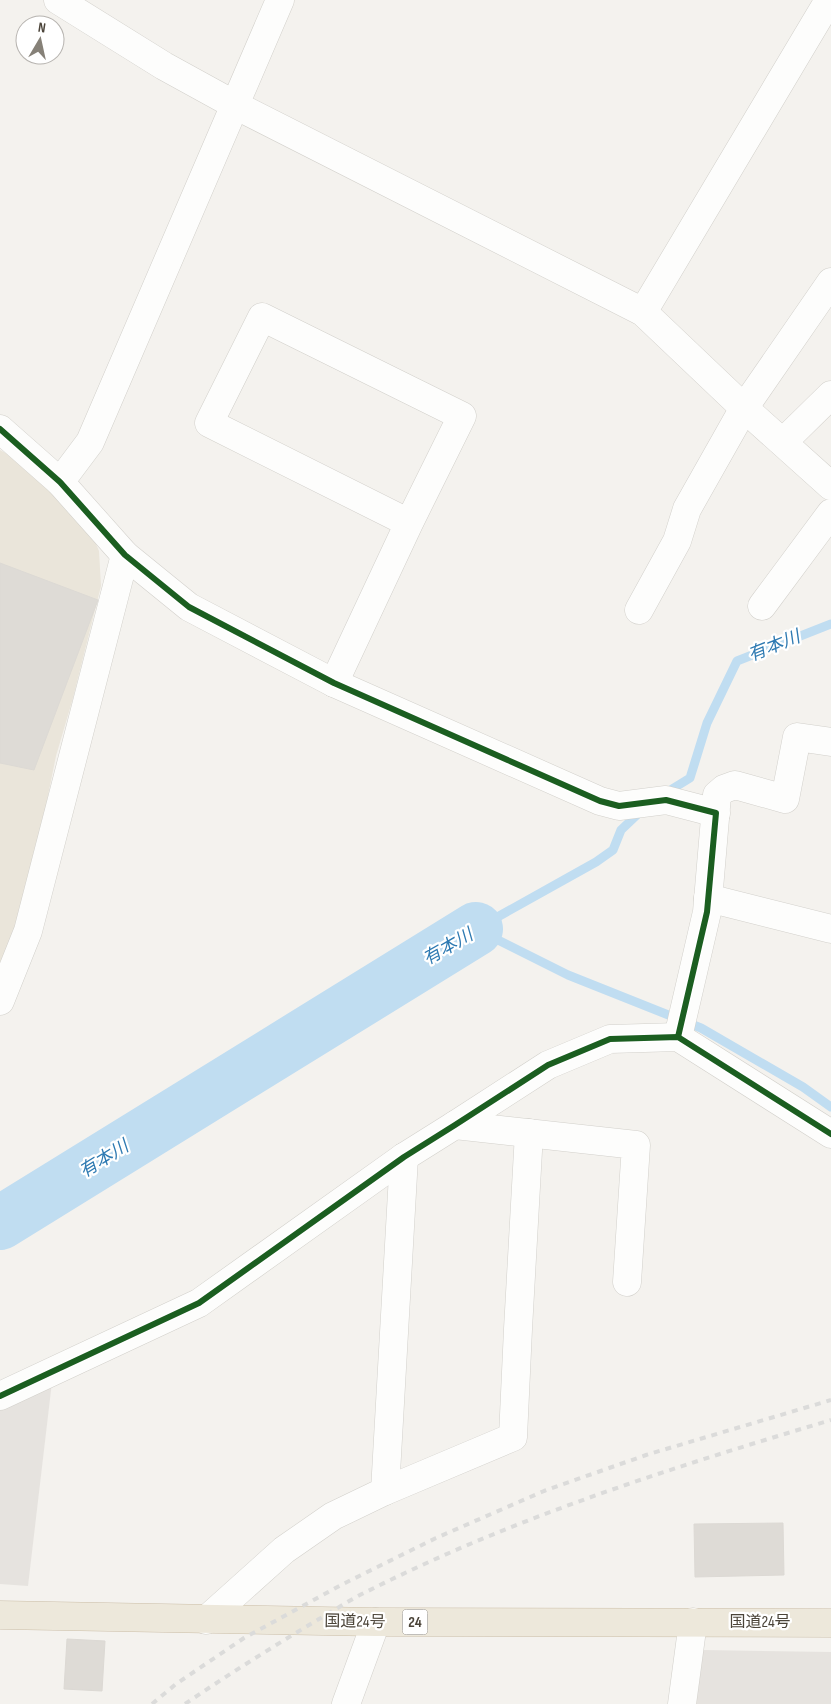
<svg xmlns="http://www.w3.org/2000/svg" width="831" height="1704" font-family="'Sofia Sans Condensed','Noto Sans JP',sans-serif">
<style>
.education{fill:#eae5da}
.parking{fill:#e6e3df}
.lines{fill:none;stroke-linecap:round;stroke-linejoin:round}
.stream{stroke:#c0ddf1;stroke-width:9}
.river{stroke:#c0ddf1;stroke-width:54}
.building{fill:#dedbd6;stroke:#dcd9d4}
.minor-casing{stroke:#d2d0cb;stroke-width:29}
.highway-casing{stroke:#ccbfa9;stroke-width:29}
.minor{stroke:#fdfdfc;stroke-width:28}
.highway{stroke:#ede8db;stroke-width:28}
.rail{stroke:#dbdbda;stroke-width:4;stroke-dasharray:6 6;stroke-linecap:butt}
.cycleway-casing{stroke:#fff;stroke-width:9}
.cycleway{stroke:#1b5e20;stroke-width:6}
.labels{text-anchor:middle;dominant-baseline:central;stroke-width:4.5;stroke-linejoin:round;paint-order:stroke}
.shield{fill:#fff;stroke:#817c74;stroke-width:1}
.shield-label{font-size:15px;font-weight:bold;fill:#4b4439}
.street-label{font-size:16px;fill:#4b4439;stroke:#fff}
.water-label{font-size:18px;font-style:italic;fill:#2e7ab2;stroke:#fff}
</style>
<rect width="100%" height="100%" fill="#f4f2ee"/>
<!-- education -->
<polygon class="education" points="0,450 26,464 88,525 99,551 101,586 73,698 56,756 40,835 13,946 0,973"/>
<!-- parking -->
<g class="parking">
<polygon points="52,1382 28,1586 0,1584 0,1405"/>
<polygon points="703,1650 831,1652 831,1704 696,1704"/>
</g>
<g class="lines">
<!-- stream -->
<g class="stream">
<polyline points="664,794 690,778 707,723 737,661 831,624"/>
<polyline points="476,929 596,862 613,850 621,830 641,811"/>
<polyline points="476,929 568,975 701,1028 803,1087 831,1107"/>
</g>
<!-- river -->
<polyline class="river" points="0,1223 476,929"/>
</g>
<!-- building -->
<g class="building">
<polygon points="0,563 98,600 34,770 0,763"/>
<polygon points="783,1523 784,1575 695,1577 694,1524"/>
<polygon points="67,1639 105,1641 102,1691 64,1689"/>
</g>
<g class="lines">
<!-- minor casing -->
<g class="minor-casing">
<g id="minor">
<polyline points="58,0 164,66 235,105 643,312 744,408 831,486"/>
<polyline points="643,312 829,0"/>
<polyline points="0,429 60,482 125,555 189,607 334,683 600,801 619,806 666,800 716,813"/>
<polyline points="783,442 831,395"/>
<polyline points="60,482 90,442 280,0"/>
<polyline points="762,606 831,513"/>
<polyline points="639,610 677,541 687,509 744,408 831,282"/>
<polyline points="334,683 409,523 462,416 262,317 209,423 409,523"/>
<polyline points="708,898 831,929"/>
<polyline points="0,1001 28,931 125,555"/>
<polyline points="678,1037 707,912 717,795 724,789 735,785 785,799 797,737 831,742"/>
<polyline points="455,1125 636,1145 627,1282"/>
<polyline points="0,1396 199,1303 404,1157 455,1125 548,1065 610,1039 678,1037 831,1134"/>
<polyline points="385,1491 513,1437 518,1329 529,1133"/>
<polyline points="206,1620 284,1550 333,1516 385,1491 404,1157"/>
<polyline points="346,1704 376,1622"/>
<polyline points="682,1704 693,1622"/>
</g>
</g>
<!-- highway casing -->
<g class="highway-casing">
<polyline id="highway" points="0,1615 376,1622 831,1623"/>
</g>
<!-- minor -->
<use href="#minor" class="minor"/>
<!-- highway -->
<use href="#highway" class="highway"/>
<!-- rail -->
<g class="rail">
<polyline points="152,1704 176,1684 244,1638 341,1585 436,1538 544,1491 646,1455 831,1400"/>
<path d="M185 1704C229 1674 274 1646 319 1619 335 1610 351 1599 368 1591 515 1517 674 1467 831 1420"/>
</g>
<!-- cycleway casing -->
<g class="cycleway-casing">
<g id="cycleway">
<polyline points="0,429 60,482 125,555 189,607 334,683 600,801 619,806 666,800 716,813 707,912 678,1037"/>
<polyline points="0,1396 199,1303 404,1157 455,1125 548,1065 610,1039 678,1037 831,1134"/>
</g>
</g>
<!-- cycleway -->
<use href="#cycleway" class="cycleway"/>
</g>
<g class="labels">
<!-- shield labels -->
<rect class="shield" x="402.5" y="1609.5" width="25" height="25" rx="4"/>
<g class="shield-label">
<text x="415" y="1622">24</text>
</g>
<!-- street labels -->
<g class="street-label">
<text transform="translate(355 1622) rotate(1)">国道24号</text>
<text x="760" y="1622">国道24号</text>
</g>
<!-- water labels -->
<g class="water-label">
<text transform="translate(774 646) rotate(-22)">有本川</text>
<text transform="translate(448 947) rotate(-30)">有本川</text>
<text transform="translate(104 1159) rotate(-32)">有本川</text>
</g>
</g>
<!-- north arrow -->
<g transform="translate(40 40) rotate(9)"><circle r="24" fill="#ffffff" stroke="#b7b4b0"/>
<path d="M0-4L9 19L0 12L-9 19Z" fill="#868178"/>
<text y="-8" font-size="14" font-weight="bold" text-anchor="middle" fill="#4b4439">N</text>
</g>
</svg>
